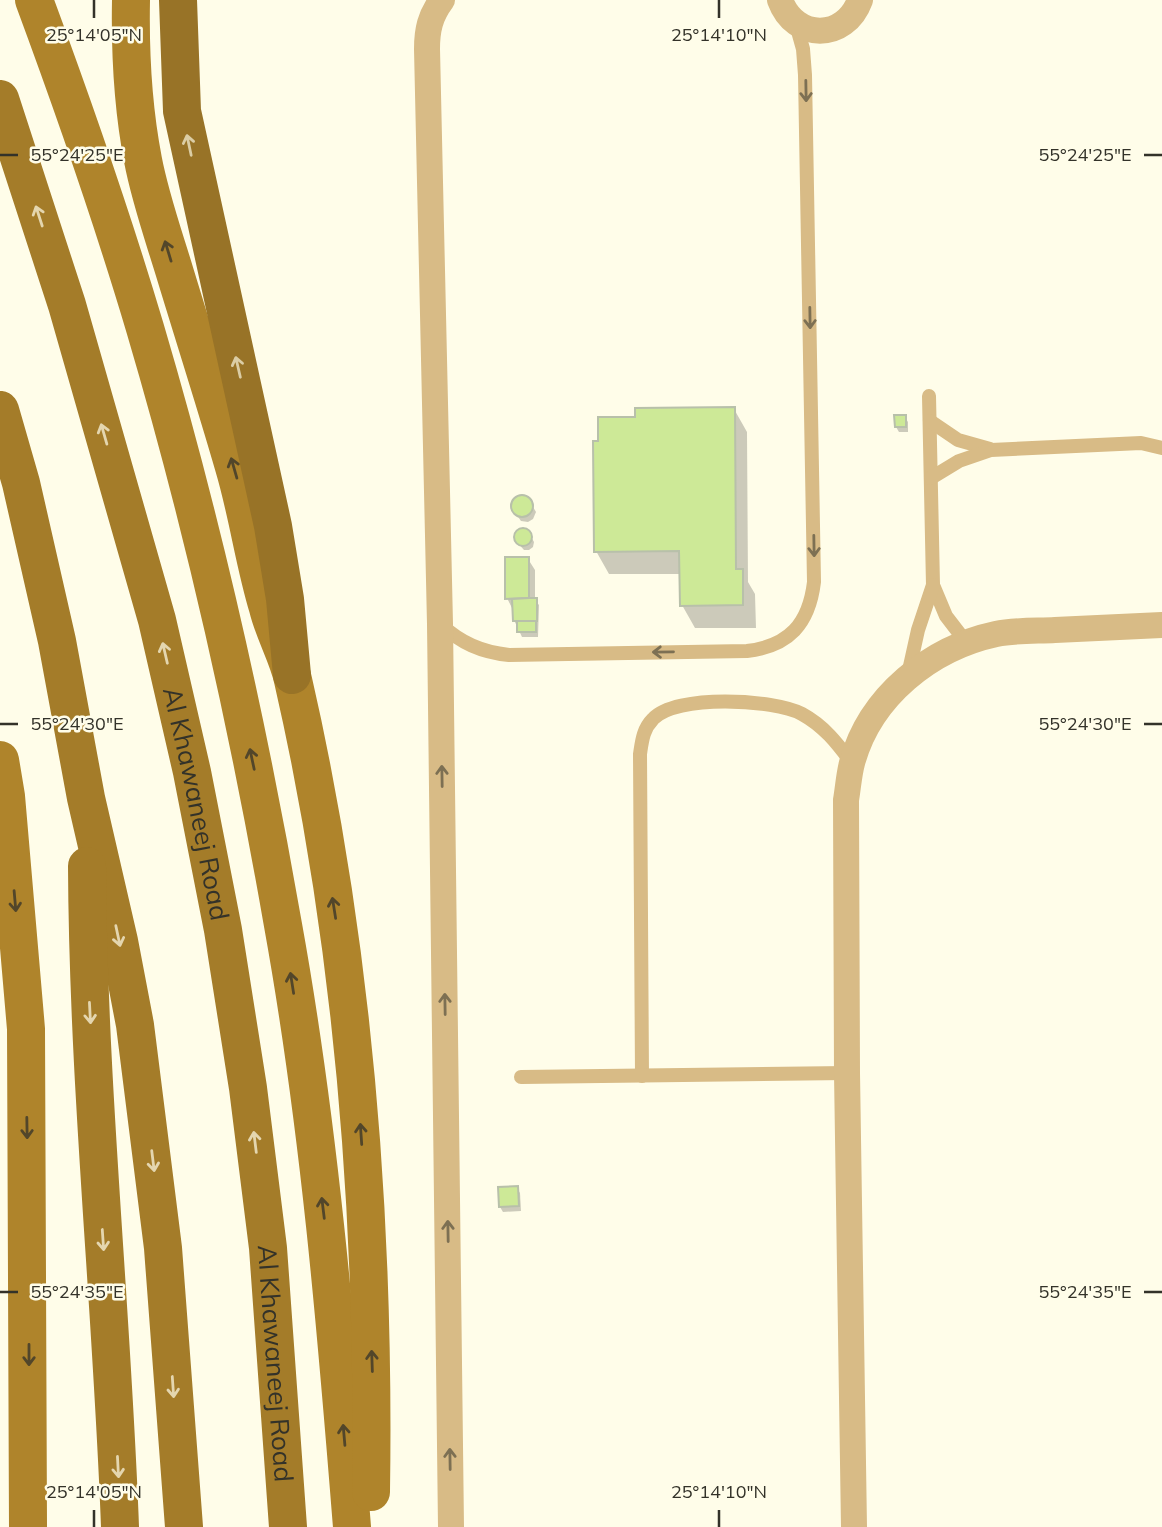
<svg xmlns="http://www.w3.org/2000/svg" width="1162" height="1527" font-family="Mulish,sans-serif">
<style>
.shadow{fill:#0003}
.building{fill:#cde997;stroke:#b8c0aa;stroke-width:2}
.lines{fill:none;stroke-linecap:round;stroke-linejoin:round}
.service{stroke:#d8bb86;stroke-width:14}
.minor{stroke:#d8bb86;stroke-width:26}
.primary{stroke:#af842b;stroke-width:38}
.trunk{stroke:#a47c29;stroke-width:38}
.motorway{stroke:#987327;stroke-width:38}
.oneway{stroke:#7d7053}
.oneway2{stroke:#dbcda5}
.oneway3{stroke:#e4d6af}
.oneway4{stroke:#52462a}
.ticks{fill:none;stroke:#333229;stroke-width:2.5}
.labels{text-anchor:middle;dominant-baseline:central;stroke-width:5;stroke-linejoin:round;paint-order:stroke}
.street-label{font-size:26px;fill:#333229;stroke:#fffde9}
.ticks-label{font-size:18px;text-anchor:middle;fill:#333229;stroke:#fffde9;stroke-width:5;stroke-linejoin:round;paint-order:stroke}
</style>
<rect width="100%" height="100%" fill="#fffde9"/>
<!-- shadow -->
<g class="shadow">
<polygon points="734,409 747,432 748,582 755,594 756,628 695,628 682,605 681,574 609,574 596,551 637,418"/>
<polygon points="905,417 908,422 908,432 899,432 896,427"/>
<polygon points="523,497 529,500 536,512 533,519 528,522 521,521 513,510 513,503 517,498"/>
<polygon points="523,529 528,531 534,542 533,547 529,550 524,550 516,541 515,535"/>
<polygon points="528,559 535,570 535,600 539,605 538,637 522,637 514,620 513,610 507,598"/>
<polygon points="517,1188 520,1193 521,1211 503,1212 500,1207"/>
</g>
<!-- building -->
<g class="building">
<polygon points="735,407 736,569 743,569 743,605 680,606 679,551 594,552 593,441 598,441 598,417 635,417 635,408"/>
<polygon points="894,415 906,415 906,427 895,427"/>
<circle cx="522" cy="506" r="11"/>
<circle cx="523" cy="537" r="9"/>
<polygon points="505,557 529,557 529,598 505,599"/>
<polygon points="529,598 537,598 537,621 513,621 512,599"/>
<rect x="517" y="621" width="19" height="11"/>
<polygon points="518,1186 519,1206 499,1207 498,1187"/>
</g>
<g class="lines">
<!-- service -->
<g class="service">
<polyline points="929,396 933,585 946,616 966,642"/>
<polyline points="930,421 958,440 990,449"/>
<polyline points="931,478 959,461 991,450 1141,443 1162,448"/>
<path d="M440 624C461 643 481 652 509 655L747 651C789 646 809 624 814 582L805 75 803 49 796 24"/>
<polyline points="908,675 918,630 933,585"/>
<path d="M642 1076 640 754C642 741 643 729 653 719 675 694 774 699 802 714 824 726 837 743 852 763"/>
<polyline points="521,1077 847,1073"/>
</g>
<!-- minor -->
<g class="minor">
<path d="M442 0C430 16 427 30 427 49L440 624 451 1527"/>
<path d="M780 0C795 41 845 41 860 0"/>
<path d="M854 1527 847 1073 846 800C848 788 849 774 852 763 870 696 931 648 996 634 1015 630 1036 631 1055 630 1091 628 1126 627 1162 625"/>
</g>
<!-- primary -->
<g class="primary">
<path d="M34 0C74 108 112 217 145 328 203 524 248 724 283 925 319 1124 336 1326 352 1527"/>
<path d="M131 0C130 53 133 108 143 160 150 197 163 234 174 270 194 336 215 401 234 467 248 514 254 562 268 608 274 633 288 656 293 680 354 946 375 1220 371 1492"/>
<polyline points="0,760 6,796 26,1029 28,1527"/>
</g>
<!-- trunk -->
<g class="trunk">
<path id="s1" d="M0 99 67 305 157 620 192 772 223 930 248 1088 268 1248 288 1527"/>
<polyline points="0,410 21,483 57,641 86,798 119,941 135,1025 163,1248 184,1527"/>
<path d="M87 866C88 1087 112 1307 120 1527"/>
</g>
<!-- motorway -->
<polyline class="motorway" points="178,0 182,111 273,526 285,599 292,675"/>
</g>
<!-- one-way arrows -->
<defs><path id="oneway-shaft" d="M-6 0H5M1.5-3L5.5 0L1.5 3" fill="none" stroke-width="1.6" stroke-linecap="round" stroke-linejoin="round" transform="scale(1.75)"/></defs>
<g class="oneway">
<use href="#oneway-shaft" transform="translate(806 91) rotate(89)"/>
<use href="#oneway-shaft" transform="translate(810 318) rotate(89)"/>
<use href="#oneway-shaft" transform="translate(814 546) rotate(89)"/>
<use href="#oneway-shaft" transform="translate(663 652) rotate(179)"/>
<use href="#oneway-shaft" transform="translate(442 776) rotate(-91)"/>
<use href="#oneway-shaft" transform="translate(445 1004) rotate(-91)"/>
<use href="#oneway-shaft" transform="translate(448 1231) rotate(-91)"/>
<use href="#oneway-shaft" transform="translate(450 1459) rotate(-91)"/>
</g>
<g class="oneway2">
<use href="#oneway-shaft" transform="translate(189 145) rotate(-102)"/>
<use href="#oneway-shaft" transform="translate(238 367) rotate(-103)"/>
</g>
<g class="oneway3">
<use href="#oneway-shaft" transform="translate(39 216) rotate(-108)"/>
<use href="#oneway-shaft" transform="translate(104 434) rotate(-106)"/>
<use href="#oneway-shaft" transform="translate(165 653) rotate(-103)"/>
<use href="#oneway-shaft" transform="translate(118 936) rotate(78)"/>
<use href="#oneway-shaft" transform="translate(90 1013) rotate(87)"/>
<use href="#oneway-shaft" transform="translate(255 1142) rotate(-97)"/>
<use href="#oneway-shaft" transform="translate(153 1161) rotate(83)"/>
<use href="#oneway-shaft" transform="translate(103 1240) rotate(86)"/>
<use href="#oneway-shaft" transform="translate(173 1387) rotate(86)"/>
<use href="#oneway-shaft" transform="translate(118 1467) rotate(87)"/>
</g>
<g class="oneway4">
<use href="#oneway-shaft" transform="translate(168 251) rotate(-107)"/>
<use href="#oneway-shaft" transform="translate(234 468) rotate(-106)"/>
<use href="#oneway-shaft" transform="translate(252 759) rotate(-102)"/>
<use href="#oneway-shaft" transform="translate(15 901) rotate(85)"/>
<use href="#oneway-shaft" transform="translate(334 908) rotate(-99)"/>
<use href="#oneway-shaft" transform="translate(292 983) rotate(-99)"/>
<use href="#oneway-shaft" transform="translate(27 1128) rotate(89)"/>
<use href="#oneway-shaft" transform="translate(361 1134) rotate(-94)"/>
<use href="#oneway-shaft" transform="translate(323 1208) rotate(-97)"/>
<use href="#oneway-shaft" transform="translate(29 1355) rotate(90)"/>
<use href="#oneway-shaft" transform="translate(372 1361) rotate(-92)"/>
<use href="#oneway-shaft" transform="translate(344 1435) rotate(-95)"/>
</g>
<!-- ticks -->
<path class="ticks" d="M94 0V18M719 0V18M0 155H18M1144 155H1162M0 724H18M1144 724H1162M0 1292H18M1144 1292H1162M94 1510V1527M719 1510V1527"/>
<g class="labels">
<!-- street labels -->
<g class="street-label">
<text stroke="none"><textPath href="#s1" startOffset="732">Al Khawaneej Road</textPath></text>
<text stroke="none"><textPath href="#s1" startOffset="1298">Al Khawaneej Road</textPath></text>
</g>
</g>
<g class="ticks-label">
<text x="94" y="41">25°14'05"N</text>
<text x="719" y="41">25°14'10"N</text>
<text x="1085" y="161">55°24'25"E</text>
<text x="77" y="161">55°24'25"E</text>
<text x="1085" y="730">55°24'30"E</text>
<text x="77" y="730">55°24'30"E</text>
<text x="77" y="1298">55°24'35"E</text>
<text x="1085" y="1298">55°24'35"E</text>
<text x="94" y="1498">25°14'05"N</text>
<text x="719" y="1498">25°14'10"N</text>
</g>
</svg>
